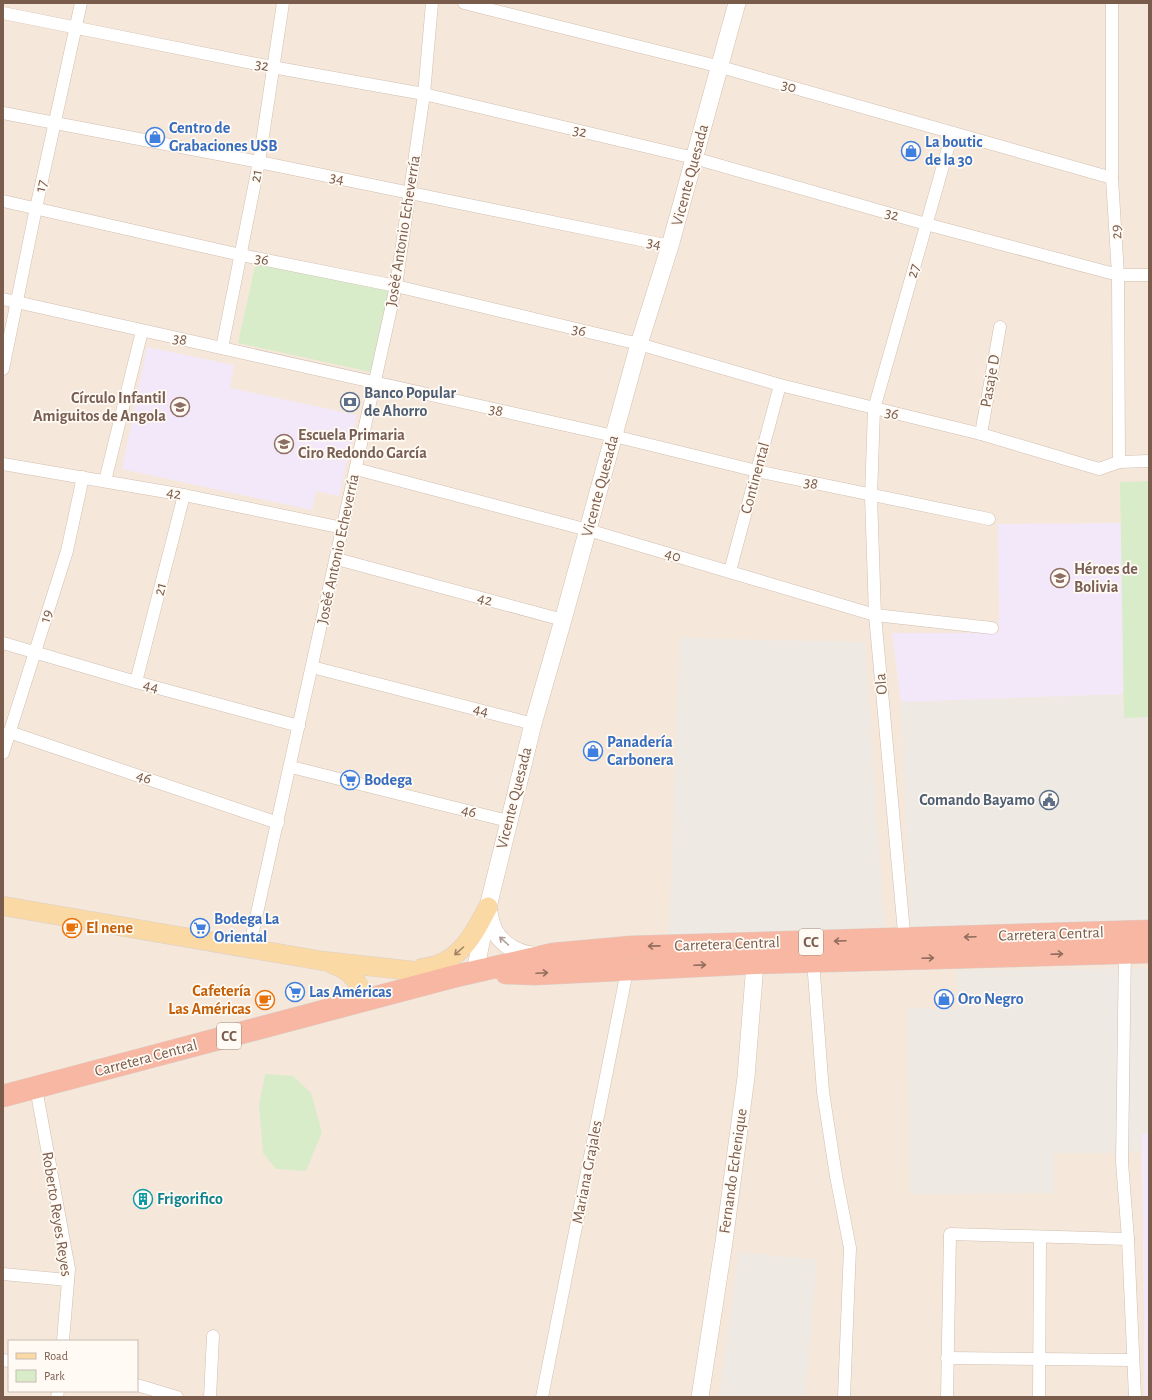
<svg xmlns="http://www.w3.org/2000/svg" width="1152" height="1400" font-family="'Alegreya Sans',sans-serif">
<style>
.residential{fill:#f5e8da;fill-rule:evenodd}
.industrial{fill:#efe9e4}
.education{fill:#f3e8fa}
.green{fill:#d8ecc9}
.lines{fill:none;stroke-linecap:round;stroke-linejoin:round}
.street-casing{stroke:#d1beb0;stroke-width:13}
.secondary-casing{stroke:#d6c0b0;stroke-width:18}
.primary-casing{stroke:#dad1cd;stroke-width:20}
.highway-casing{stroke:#dad1cd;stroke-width:23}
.street{stroke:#fff;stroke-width:12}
.secondary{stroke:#fff;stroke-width:17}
.primary{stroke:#fbd9a5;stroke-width:19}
.highway{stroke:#f7b7a3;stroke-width:22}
.oneway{stroke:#936e5e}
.oneway2{stroke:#af9d94}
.oneway3{stroke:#a18267}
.labels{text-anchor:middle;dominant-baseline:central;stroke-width:3.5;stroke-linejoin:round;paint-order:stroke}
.shield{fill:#fffaf3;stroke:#a28b7f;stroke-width:1}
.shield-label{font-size:15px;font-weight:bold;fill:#7a5c4d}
.street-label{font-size:16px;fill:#7a5c4d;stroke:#fffaf3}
.shop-label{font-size:16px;font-weight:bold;fill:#366cbe;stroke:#fffaf3;text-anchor:start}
.service-label{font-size:16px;font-weight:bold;fill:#4e5e75;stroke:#fffaf3;text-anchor:start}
.education-label{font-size:16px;font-weight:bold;fill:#785e54;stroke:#fffaf3;text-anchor:start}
.food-label{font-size:16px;font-weight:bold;fill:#c56008;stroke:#fffaf3;text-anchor:start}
.culture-label{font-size:16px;font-weight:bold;fill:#0d838f;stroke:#fffaf3;text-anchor:start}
</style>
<rect width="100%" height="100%" fill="#fdf6ec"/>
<!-- residential -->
<path class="residential" d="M3 3H1149V1134H1142L1145 1397H3ZM9 1341H137V1391H9Z"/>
<!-- industrial -->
<g class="industrial">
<polygon points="680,638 865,642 884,927 669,935"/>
<polygon points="1123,694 1124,718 1149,717 1149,925 911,934 901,702"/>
<polygon points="1149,968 1149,1134 1142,1134 1142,1153 1054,1153 1054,1193 910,1194 908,1008 957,1008 957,970"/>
<polygon points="739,1252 817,1260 805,1397 719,1397"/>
</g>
<!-- education -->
<g class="education">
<polygon points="147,347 234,365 230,388 357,415 339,496 316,491 312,510 122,469"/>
<polygon points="1122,523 1123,694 901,702 892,633 999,633 998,524"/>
<polygon points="1142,1134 1149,1134 1149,1397 1145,1397"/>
</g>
<!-- green -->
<g class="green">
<polygon points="256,262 389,291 371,372 238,343"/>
<polygon points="1149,481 1149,717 1124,718 1120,482"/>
<polygon points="265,1074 293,1076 311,1093 322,1132 306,1171 276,1169 263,1153 259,1106"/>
</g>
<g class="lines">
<!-- street casing -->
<g class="street-casing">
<g id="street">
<polyline points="464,3 721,67 1112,178"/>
<polyline points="1112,3 1112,178 1118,275 1119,462"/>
<polyline points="3,13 272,67 424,94 694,158 926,224 1118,275 1149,275"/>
<polyline points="3,113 259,162 670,246"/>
<polyline points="3,201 241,255 396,286 639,344 780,385 981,434 1099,469 1119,462 1149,461"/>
<polyline points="3,299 614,436 757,471 989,519"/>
<polyline points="222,348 259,162 283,3"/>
<polyline points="3,369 36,208 81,3"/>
<polyline points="981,434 1000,327"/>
<polyline points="3,464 184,495 343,528"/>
<polyline points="356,469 588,530 875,615 992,628"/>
<polyline points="105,481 142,331"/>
<polyline points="337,559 563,620"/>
<polyline points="730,571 780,385"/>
<polyline points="3,643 136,682 299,726"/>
<polyline points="312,667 533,724"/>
<polyline points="136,682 184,495"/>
<polyline points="9,732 278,823"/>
<polyline points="3,753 67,551 83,477"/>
<polyline points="291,767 508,821"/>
<polyline points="905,943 875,615 871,496 874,409 952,134"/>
<polyline points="1125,947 1122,1162 1128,1239 1135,1397"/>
<polyline points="249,949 396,286 424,94 432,3"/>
<polyline points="813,961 823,1092 836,1176 850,1248 844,1397"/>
<polyline points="36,1088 69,1269 63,1341"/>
<polyline points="3,1274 68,1280"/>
<polyline points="947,1358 1133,1360"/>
<polyline points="3,1360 9,1361"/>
<polyline points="137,1385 177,1397"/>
<polyline points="57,1397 58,1391"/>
<polyline points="210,1397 213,1336"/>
<polyline points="542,1397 628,966"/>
<polyline points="947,1397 950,1234 1128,1239"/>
<polyline points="1039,1397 1040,1238"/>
</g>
</g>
<!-- secondary casing -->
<g class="secondary-casing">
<g id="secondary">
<path d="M488 909C490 916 491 924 494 930 502 946 522 956 539 955"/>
<polyline points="475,972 488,907 533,724 563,620 639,344 670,246 737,3"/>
<polyline points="700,1397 724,1242 746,1077 756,951"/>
</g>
</g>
<!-- primary casing -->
<g class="primary-casing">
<g id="primary">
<polyline points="3,906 323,961 450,975"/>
<path d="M334 965C353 971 358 982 364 1000"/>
<path d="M422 968C458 965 473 936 488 907"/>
</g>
</g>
<!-- highway casing -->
<g class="highway-casing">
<g id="highway">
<polyline points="506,973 535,974 756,963 1149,952"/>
<polyline points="3,1096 456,976 553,954 631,947 1149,931"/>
</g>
</g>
<!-- street -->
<use href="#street" class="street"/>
<!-- secondary -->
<use href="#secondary" class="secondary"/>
<!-- primary -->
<use href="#primary" class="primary"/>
<!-- highway -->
<use href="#highway" class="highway"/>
</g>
<!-- one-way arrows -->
<defs><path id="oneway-shaft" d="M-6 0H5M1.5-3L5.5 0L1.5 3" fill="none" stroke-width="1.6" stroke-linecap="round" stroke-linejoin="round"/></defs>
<g class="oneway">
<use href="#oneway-shaft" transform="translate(970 937) rotate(178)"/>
<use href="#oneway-shaft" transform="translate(840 941) rotate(178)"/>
<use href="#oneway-shaft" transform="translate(654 946) rotate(179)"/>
<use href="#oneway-shaft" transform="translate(1057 954) rotate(-2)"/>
<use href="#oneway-shaft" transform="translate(928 958) rotate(-2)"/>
<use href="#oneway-shaft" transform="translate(700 965) rotate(-2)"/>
<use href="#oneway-shaft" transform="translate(542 973) rotate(-3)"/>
</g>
<use class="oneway2" href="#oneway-shaft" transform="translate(504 941) rotate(-138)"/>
<use class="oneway3" href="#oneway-shaft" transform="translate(459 951) rotate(138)"/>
<!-- icons -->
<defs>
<g id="shop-ring" transform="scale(1)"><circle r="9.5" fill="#fffaf3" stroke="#3f7fe0" stroke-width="1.5"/><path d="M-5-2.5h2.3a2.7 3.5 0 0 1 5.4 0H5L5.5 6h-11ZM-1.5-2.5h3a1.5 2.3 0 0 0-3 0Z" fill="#3f7fe0"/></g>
<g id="bank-ring" transform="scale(1)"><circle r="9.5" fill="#fffaf3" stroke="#5c6f8a" stroke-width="1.5"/><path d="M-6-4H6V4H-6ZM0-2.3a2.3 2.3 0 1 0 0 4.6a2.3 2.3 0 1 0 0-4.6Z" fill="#5c6f8a"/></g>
<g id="school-ring" transform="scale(1)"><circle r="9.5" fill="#fffaf3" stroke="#8d6e63" stroke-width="1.5"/><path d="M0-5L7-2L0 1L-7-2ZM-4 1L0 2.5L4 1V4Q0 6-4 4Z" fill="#8d6e63"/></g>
<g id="supermarket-ring" transform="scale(1)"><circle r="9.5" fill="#fffaf3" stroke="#3f7fe0" stroke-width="1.5"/><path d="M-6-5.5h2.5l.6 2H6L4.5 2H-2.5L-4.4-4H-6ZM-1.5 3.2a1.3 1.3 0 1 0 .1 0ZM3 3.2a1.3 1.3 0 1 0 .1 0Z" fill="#3f7fe0"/></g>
<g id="civic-ring" transform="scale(1)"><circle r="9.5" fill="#fffaf3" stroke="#5c6f8a" stroke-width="1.5"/><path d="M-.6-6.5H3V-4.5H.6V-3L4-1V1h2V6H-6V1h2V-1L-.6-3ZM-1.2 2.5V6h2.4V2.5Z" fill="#5c6f8a"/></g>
<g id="cafe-ring" transform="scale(1)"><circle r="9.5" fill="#fffaf3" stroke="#e8710a" stroke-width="1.5"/><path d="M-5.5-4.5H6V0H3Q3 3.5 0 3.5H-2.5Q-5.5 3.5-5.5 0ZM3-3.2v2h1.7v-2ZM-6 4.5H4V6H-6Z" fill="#e8710a"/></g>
<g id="building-ring" transform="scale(1)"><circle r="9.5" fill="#fffaf3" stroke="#0f9aa8" stroke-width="1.5"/><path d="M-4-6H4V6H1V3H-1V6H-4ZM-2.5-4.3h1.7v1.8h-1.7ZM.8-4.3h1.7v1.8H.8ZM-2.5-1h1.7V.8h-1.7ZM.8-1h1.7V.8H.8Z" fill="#0f9aa8"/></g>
</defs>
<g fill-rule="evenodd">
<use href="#shop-ring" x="155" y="137"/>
<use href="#shop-ring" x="911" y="151"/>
<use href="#bank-ring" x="350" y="402"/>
<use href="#school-ring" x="180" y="407"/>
<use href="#school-ring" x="284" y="444"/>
<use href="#school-ring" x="1060" y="578"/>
<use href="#shop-ring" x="593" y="751"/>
<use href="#supermarket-ring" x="350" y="780"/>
<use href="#civic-ring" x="1049" y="800"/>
<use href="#cafe-ring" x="72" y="928"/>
<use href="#supermarket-ring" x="200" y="928"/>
<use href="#supermarket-ring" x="295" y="992"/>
<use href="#shop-ring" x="944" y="999"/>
<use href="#cafe-ring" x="265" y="1000"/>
<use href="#building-ring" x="143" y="1199"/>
</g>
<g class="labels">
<!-- shield labels -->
<g class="shield">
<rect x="799" y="929" width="24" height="26" rx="3"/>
<rect x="217" y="1023" width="24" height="26" rx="3"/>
</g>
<g class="shield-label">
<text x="811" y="942">CC</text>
<text x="229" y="1036">CC</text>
</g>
<!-- street labels -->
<g class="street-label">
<text transform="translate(262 65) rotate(11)">32</text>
<text transform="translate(789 86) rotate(16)">30</text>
<text transform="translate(580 131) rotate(13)">32</text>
<text transform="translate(690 175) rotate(-75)">Vicente Quesada</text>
<text transform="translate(256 176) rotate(-79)">21</text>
<text transform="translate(337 178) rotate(12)">34</text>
<text transform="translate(41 186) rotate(-77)">17</text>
<text transform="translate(892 214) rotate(16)">32</text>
<text transform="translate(403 231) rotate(-81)">Josèé Antonio Echeverría</text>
<text transform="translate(1116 232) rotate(-94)">29</text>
<text transform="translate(654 243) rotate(12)">34</text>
<text transform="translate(262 259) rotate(11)">36</text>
<text transform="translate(913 271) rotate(-74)">27</text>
<text transform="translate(579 330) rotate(13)">36</text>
<text transform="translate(180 339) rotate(12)">38</text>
<text transform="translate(990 381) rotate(-80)">Pasaje D</text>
<text transform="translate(496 410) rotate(13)">38</text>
<text transform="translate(892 413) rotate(14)">36</text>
<text transform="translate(755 478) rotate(-75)">Continental</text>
<text transform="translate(811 483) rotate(12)">38</text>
<text transform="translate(600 486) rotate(-75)">Vicente Quesada</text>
<text transform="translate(174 493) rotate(10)">42</text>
<text transform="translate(338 549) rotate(-78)">Josèé Antonio Echeverría</text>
<text transform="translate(673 555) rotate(16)">40</text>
<text transform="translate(160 589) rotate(-75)">21</text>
<text transform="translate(485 599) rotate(15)">42</text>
<text transform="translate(46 616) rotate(-73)">19</text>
<text transform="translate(881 684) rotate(-95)">Ola</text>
<text transform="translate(151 686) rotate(15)">44</text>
<text transform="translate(481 710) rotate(14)">44</text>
<text transform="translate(144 777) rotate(19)">46</text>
<text transform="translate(514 798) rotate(-76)">Vicente Quesada</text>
<text transform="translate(469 811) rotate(14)">46</text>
<text transform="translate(1051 934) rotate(-2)">Carretera Central</text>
<text transform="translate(727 944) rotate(-2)">Carretera Central</text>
<text transform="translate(146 1058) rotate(-15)">Carretera Central</text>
<text transform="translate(733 1171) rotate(-82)">Fernando Echenique</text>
<text transform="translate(587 1172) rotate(-79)">Mariana Grajales</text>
<text transform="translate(57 1214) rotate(81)">Roberto Reyes Reyes</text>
</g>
<!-- shop labels -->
<g class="shop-label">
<text x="169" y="128">Centro de<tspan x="169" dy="18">Grabaciones USB</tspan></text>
<text x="925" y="142">La boutic<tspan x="925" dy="18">de la 30</tspan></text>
<text x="607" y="742">Panadería<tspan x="607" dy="18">Carbonera</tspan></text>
<text x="364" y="780">Bodega</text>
<text x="214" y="919">Bodega La<tspan x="214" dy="18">Oriental</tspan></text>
<text x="309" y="992">Las Américas</text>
<text x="958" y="999">Oro Negro</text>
</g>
<!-- service labels -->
<g class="service-label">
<text x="364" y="393">Banco Popular<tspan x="364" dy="18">de Ahorro</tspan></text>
<text x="1035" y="800" text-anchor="end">Comando Bayamo</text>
</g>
<!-- education labels -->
<g class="education-label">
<text x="166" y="398" text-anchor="end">Círculo Infantil<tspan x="166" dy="18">Amiguitos de Angola</tspan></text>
<text x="298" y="435">Escuela Primaria<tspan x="298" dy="18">Ciro Redondo García</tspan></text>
<text x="1074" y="569">Héroes de<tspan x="1074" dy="18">Bolivia</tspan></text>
</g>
<!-- food labels -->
<g class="food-label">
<text x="86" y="928">El nene</text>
<text x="251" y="991" text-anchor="end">Cafetería<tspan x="251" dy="18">Las Américas</tspan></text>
</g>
<!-- culture labels -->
<g class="culture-label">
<text x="157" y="1199">Frigorifico</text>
</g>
</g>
<!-- border -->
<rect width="1152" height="1400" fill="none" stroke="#7a5c4d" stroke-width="8"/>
<!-- legend -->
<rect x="8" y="1340" width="130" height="52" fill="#fffaf3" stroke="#cabbb1"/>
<rect x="16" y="1353" width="20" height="6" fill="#fbd9a5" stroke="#cabbb1"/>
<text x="44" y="1360" font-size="12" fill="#7a5c4d">Road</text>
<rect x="16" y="1370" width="20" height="12" fill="#d8ecc9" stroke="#cabbb1"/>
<text x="44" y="1380" font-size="12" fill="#7a5c4d">Park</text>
</svg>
